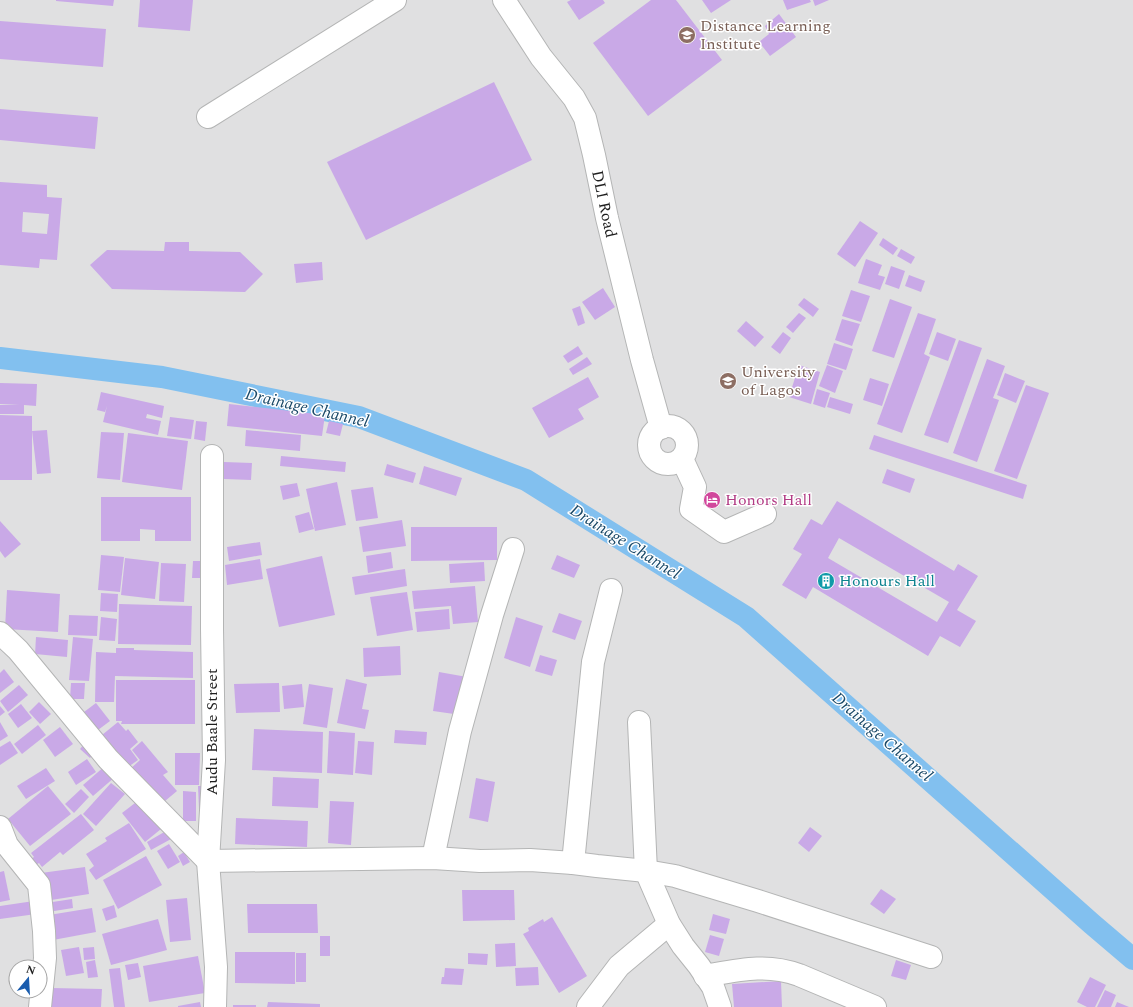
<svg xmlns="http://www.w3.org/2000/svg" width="1133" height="1007" font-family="Spectral,serif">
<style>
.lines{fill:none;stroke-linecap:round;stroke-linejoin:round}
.canal{stroke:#82c0ef;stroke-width:22}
.building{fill:#c9a9e7;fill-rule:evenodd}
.minor-casing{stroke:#b4b5b5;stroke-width:24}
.minor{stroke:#fff;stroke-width:22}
.labels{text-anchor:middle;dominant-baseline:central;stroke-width:3;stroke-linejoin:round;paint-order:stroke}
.education-label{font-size:16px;fill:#785e54;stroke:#fff;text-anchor:start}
.street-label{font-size:16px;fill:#1f1f1f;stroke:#fff}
.hotel-label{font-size:16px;fill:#b23c85;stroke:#fff;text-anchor:start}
.culture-label{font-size:16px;fill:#0d838f;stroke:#fff;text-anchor:start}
.water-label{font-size:17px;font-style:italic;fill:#1a4968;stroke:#fff}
</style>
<rect width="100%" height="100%" fill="#e0e0e1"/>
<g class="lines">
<!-- canal -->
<polyline class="canal" points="0,358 162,377 359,417 526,480 746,617 1092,924 1133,959"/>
</g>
<!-- building -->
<g class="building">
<polygon points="56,0 114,0 113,6 56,1"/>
<polygon points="140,0 193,0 190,31 138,27"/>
<polygon points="571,0 603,0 605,3 579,20 567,2"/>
<polygon points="651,0 676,0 722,60 648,116 593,43"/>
<polygon points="702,0 731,0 711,13"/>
<polygon points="783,0 810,0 811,2 787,10"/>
<polygon points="813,0 829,0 815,6"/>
<polygon points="779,14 796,37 770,56 759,42 769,34 765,26"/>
<polygon points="0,21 106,29 103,67 0,59"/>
<polygon points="494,82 532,160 366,240 327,162"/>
<polygon points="0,109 98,117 95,149 0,140"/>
<path d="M0 182 47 185V197L62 198 57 260 40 259 39 268 0 265ZM23 212 49 214 47 234 22 232Z"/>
<polygon points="860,221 878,233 855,267 837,254"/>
<polygon points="883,238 898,248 893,255 879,245"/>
<polygon points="165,242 189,242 189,251 240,252 263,274 245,292 112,289 90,265 107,250 164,251"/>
<polygon points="901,249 915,257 911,264 897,256"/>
<polygon points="866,259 882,265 878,275 885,277 880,290 858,283"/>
<polygon points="322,262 323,280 296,283 294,264"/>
<polygon points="891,266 905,271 899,289 885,284"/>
<polygon points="909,275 925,281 921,292 905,286"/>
<polygon points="603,288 615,307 595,320 582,302"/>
<polygon points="851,290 870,296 861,322 842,316"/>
<polygon points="804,298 819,309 813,317 798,305"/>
<polygon points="890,299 912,307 894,358 872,351"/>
<polygon points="580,306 585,323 578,326 572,309"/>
<polygon points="799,313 806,318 793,333 786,327"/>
<polygon points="918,313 936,319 924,354 930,357 902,433 877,424"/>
<polygon points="842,319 860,324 852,346 835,340"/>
<polygon points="746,321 764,337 755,347 737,331"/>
<polygon points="783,332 791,338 780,354 771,347"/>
<polygon points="937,332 956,339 948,361 929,354"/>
<polygon points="959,340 982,348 948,443 924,435"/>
<polygon points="834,343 853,349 846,370 827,364"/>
<polygon points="578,346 583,354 568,363 563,356"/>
<polygon points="587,357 592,364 573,375 569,369"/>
<polygon points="987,359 1005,366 993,398 999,400 977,462 953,453"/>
<polygon points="799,365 820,372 811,404 789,397"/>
<polygon points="827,365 843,371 835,393 819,386"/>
<polygon points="1005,373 1025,381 1016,403 997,395"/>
<polygon points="588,377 599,397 578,409 584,419 549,438 532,408"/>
<polygon points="870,378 889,384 882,406 863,400"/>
<polygon points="0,383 37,384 36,406 24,405 24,414 0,414 0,405 19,405 0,404"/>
<polygon points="1026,385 1049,393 1017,479 994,471"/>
<polygon points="817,389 830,393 825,408 813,404"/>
<polygon points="101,392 164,406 162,418 147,414 146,418 161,421 158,435 103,422 107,406 105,412 97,410"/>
<polygon points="830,397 853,404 850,414 827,407"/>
<polygon points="229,404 325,415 322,436 227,426"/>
<polygon points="0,415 32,416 32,480 0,480"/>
<polygon points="170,417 194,420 191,439 167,436"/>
<polygon points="196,421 207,422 205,441 194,439"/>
<polygon points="329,421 343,424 340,436 326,433"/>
<polygon points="47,430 51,473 37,474 32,431"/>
<polygon points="246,430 301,435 300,451 245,446"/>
<polygon points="101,432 124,433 120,480 97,478"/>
<polygon points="128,433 188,441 182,490 122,482"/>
<polygon points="874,435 1027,485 1023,499 869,449"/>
<polygon points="281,456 346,462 345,472 280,466"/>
<polygon points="224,462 252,463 251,480 224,479"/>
<polygon points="387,464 416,473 413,483 384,475"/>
<polygon points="424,466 462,478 456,496 419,484"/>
<polygon points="887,469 915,479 910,493 882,483"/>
<polygon points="337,482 346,525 315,531 306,489"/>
<polygon points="297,483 300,496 283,500 280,486"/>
<polygon points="373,487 378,518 356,521 351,490"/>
<polygon points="101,497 191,497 191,541 155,541 155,530 140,529 140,541 101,541"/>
<path d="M837 501 954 571 958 564 978 576 957 610 976 621 960 647 940 636 928 656 813 587 806 599 782 585 802 554 793 549 811 519 822 525ZM839 538 949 602 937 622 828 558Z"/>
<polygon points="309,512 314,529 299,533 295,516"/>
<polygon points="402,520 406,546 363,552 359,527"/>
<polygon points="0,521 21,544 5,558 0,551"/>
<polygon points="411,527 497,527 497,560 411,561"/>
<polygon points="260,542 262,555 229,561 227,547"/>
<polygon points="391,552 393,568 368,573 366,556"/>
<polygon points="101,555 124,557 120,592 98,590"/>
<polygon points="557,555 580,565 574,578 551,569"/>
<polygon points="322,556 335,615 279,627 266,569"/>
<polygon points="125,558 159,562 155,599 121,595"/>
<polygon points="260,559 263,579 227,585 225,565"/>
<polygon points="193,561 201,561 200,578 192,578"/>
<polygon points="484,562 485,581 450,583 449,564"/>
<polygon points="161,563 186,564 184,602 159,601"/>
<polygon points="405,569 407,586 355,595 352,577"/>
<polygon points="475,586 478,622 453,624 451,606 414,609 412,591"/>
<polygon points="7,590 60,594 58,632 5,629"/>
<polygon points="407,592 413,630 377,636 370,597"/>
<polygon points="101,593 118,594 117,612 100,611"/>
<polygon points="119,604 192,606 191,645 118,644"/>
<polygon points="449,609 450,629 417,632 415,612"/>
<polygon points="559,613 582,621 575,640 552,632"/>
<polygon points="69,615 98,616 97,636 68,635"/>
<polygon points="101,617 117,619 115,641 99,640"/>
<polygon points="516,617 543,626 530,667 504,658"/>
<polygon points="36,637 68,640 67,657 35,654"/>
<polygon points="73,637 93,639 89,681 69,680"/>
<polygon points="400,646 401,675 364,677 363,648"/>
<polygon points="116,648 134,648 134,650 193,652 193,678 115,676 114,702 95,702 96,652 116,653"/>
<polygon points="540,655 557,660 552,676 535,671"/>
<polygon points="4,669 14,682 0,693 0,673"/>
<polygon points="439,672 467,677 461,715 433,711"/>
<polygon points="346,679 367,684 362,709 369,710 365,729 337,723"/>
<polygon points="116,680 195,680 195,724 121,724 122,721 116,721"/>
<polygon points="71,683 85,683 84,699 70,699"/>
<polygon points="279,683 280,712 236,713 234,684"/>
<polygon points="302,684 304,707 284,709 282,686"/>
<polygon points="309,684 333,688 327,728 303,724"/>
<polygon points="19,685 28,695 8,712 0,701"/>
<polygon points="39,702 51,714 40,724 29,712"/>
<polygon points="96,703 110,721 98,730 84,712"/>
<polygon points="21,704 32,718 18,728 8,714"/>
<polygon points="0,706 5,712 0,716"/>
<polygon points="0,722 8,736 0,741"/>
<polygon points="118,722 126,731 128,729 138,742 130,749 138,760 128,767 102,735"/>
<polygon points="38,725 46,735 22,754 14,744"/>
<polygon points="60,727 73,744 55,757 43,740"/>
<polygon points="254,729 323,732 322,773 252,770"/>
<polygon points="395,730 427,732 426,745 394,743"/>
<polygon points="329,731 355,733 353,775 327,773"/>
<polygon points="10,741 18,753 0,765 0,747"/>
<polygon points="142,741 168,772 163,775 177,791 159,806 128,771 140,760 132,750"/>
<polygon points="358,741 374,742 372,775 355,773"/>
<polygon points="86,742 96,751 90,758 80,749"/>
<polygon points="175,753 200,753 199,785 175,785"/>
<polygon points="87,759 96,772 76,785 68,772"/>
<polygon points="105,766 115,777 93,796 83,785"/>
<polygon points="46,768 55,781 26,799 17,786"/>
<polygon points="273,777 319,779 318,808 272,806"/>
<polygon points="476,778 495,782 488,822 469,818"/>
<polygon points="111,783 125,794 96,826 83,814"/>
<polygon points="48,786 71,814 30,846 8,819"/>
<polygon points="198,786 208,786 200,832"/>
<polygon points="81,789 89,797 74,813 65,804"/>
<polygon points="183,791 196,792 196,821 183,821"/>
<polygon points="139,800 161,829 145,842 122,813"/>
<polygon points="330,801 354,802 351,845 328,843"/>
<polygon points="81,814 94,830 63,855 60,852 42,867 39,863 36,865 31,859 34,857 31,853"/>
<polygon points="236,818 308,821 307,847 235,844"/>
<polygon points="129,823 146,849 96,880 89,870 94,866 86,854 107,841 105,838"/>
<polygon points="810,827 822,836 809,852 798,843"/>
<polygon points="166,831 171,839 151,850 147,842"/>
<polygon points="169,844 180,862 168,869 157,851"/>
<polygon points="184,852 190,862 183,866 178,856"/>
<polygon points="146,856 162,885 118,909 103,880"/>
<polygon points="85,867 89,894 45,901 41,873"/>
<polygon points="4,871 10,900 0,902 0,872"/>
<polygon points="881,889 896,899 884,914 870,904"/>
<polygon points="462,890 514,890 515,920 463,921"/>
<polygon points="187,898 191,940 170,942 166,900"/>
<polygon points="72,899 73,908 48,912 46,903"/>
<polygon points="34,901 36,914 0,919 0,906"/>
<polygon points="247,904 317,904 318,933 248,933"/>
<polygon points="114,905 117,917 106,921 102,909"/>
<polygon points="92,908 96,932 53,940 49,915"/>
<polygon points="713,914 730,919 726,934 709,930"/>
<polygon points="552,917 587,976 559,993 523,934 529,931 528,928 543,919 544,922"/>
<polygon points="158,919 167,950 111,965 102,934"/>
<polygon points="710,935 724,939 719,956 705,952"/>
<rect x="320" y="936" width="10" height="20"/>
<polygon points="515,943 516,966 496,967 495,944"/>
<polygon points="79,947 84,973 66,976 61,950"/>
<polygon points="94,947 95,959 84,960 83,948"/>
<polygon points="235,952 295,952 295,984 235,983"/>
<rect x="296" y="953" width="10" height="29"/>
<polygon points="468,953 488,954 487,965 468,964"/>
<polygon points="198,956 205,993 149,1002 143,966"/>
<polygon points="95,960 98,977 88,978 86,962"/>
<polygon points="896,960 911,965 906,980 891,976"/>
<polygon points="138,963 141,977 128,980 125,965"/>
<polygon points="538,967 539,985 516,986 515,968"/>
<polygon points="120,968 125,1007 114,1007 109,969"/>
<polygon points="445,968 464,969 462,985 441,984 442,977 444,977"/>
<polygon points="1090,977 1106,985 1095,1007 1087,1007 1077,1002"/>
<polygon points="781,981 782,1007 734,1007 732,984"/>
<polygon points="51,988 102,989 101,1007 51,1007"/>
<polygon points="1105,990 1116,995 1111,1007 1097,1007"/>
<polygon points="200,1002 201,1007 178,1007 178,1006"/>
<polygon points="268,1002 320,1004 320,1007 267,1007"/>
<polygon points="1117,1002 1129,1007 1115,1007"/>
<rect x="233" y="1005" width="23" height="2"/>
</g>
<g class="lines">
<!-- minor casing -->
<g class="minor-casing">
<g id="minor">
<polyline points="504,0 541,57 574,98 585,118 594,155 607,218 642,360 661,428"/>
<polyline points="208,117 395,0"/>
<circle cx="668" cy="445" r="19"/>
<polyline points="212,456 212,629 214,760 208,861 216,967 215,1007"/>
<polyline points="682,459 695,487 691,509 724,532 765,514"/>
<polyline points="0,633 18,650 108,759 208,861 433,858 480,861 530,860 573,863 597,866 646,871 675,876 758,901 931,957"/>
<polyline points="639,722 646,871 669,924 683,946 699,966 713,987 720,1007"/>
<polyline points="0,827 7,845 39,885 44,931 45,958 40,1007"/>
<polyline points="433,858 460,731 492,615 513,549"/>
<polyline points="573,863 593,662 611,590"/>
<path d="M705 976C739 970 766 963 799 975L875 1007"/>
<polyline points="588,1007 619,966 669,924"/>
</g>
</g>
<!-- minor -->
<use href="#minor" class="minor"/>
</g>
<!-- icons -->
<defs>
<g id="school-disc" transform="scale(0.9)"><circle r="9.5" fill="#8d6e63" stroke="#fff"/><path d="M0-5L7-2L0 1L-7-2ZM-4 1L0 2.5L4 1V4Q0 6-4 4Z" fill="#fff"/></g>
<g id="university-disc" transform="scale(0.9)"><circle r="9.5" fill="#8d6e63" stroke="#fff"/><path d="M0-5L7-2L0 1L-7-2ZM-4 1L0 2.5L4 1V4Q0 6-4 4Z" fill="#fff"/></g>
<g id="hotel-disc" transform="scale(0.9)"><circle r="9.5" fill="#d1479c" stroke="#fff"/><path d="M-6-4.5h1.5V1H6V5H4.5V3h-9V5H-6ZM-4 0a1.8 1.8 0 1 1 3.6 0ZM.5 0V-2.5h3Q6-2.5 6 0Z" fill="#fff"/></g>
<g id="building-disc" transform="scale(0.9)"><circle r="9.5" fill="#0f9aa8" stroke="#fff"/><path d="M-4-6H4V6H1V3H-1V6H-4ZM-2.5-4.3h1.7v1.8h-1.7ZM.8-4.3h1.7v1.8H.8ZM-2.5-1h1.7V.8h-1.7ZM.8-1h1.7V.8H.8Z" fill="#fff"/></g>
</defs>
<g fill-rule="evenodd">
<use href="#school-disc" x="687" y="35"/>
<use href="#university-disc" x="728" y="381"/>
<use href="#hotel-disc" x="712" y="500"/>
<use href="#building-disc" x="826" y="581"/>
</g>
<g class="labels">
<!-- education labels -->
<g class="education-label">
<text x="700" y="26">Distance Learning<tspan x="700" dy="18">Institute</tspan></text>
<text x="741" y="372">University<tspan x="741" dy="18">of Lagos</tspan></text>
</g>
<!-- street labels -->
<g class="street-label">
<text transform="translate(604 204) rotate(78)">DLI Road</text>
<text transform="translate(212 732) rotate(-90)">Audu Baale Street</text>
</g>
<!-- hotel labels -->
<g class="hotel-label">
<text x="725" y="500">Honors Hall</text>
</g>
<!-- culture labels -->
<g class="culture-label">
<text x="839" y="581">Honours Hall</text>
</g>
<!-- water labels -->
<g class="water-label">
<text transform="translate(307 408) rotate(13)">Drainage Channel</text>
<text transform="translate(625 542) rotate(32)">Drainage Channel</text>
<text transform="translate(882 737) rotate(41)">Drainage Channel</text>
</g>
</g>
<!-- north arrow -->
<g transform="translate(28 979) rotate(18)"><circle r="19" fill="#ffffff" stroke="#a5a5a5"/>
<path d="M0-3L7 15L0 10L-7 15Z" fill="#1a5cad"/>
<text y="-6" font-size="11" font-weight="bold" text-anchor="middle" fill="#1f1f1f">N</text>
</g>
</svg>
